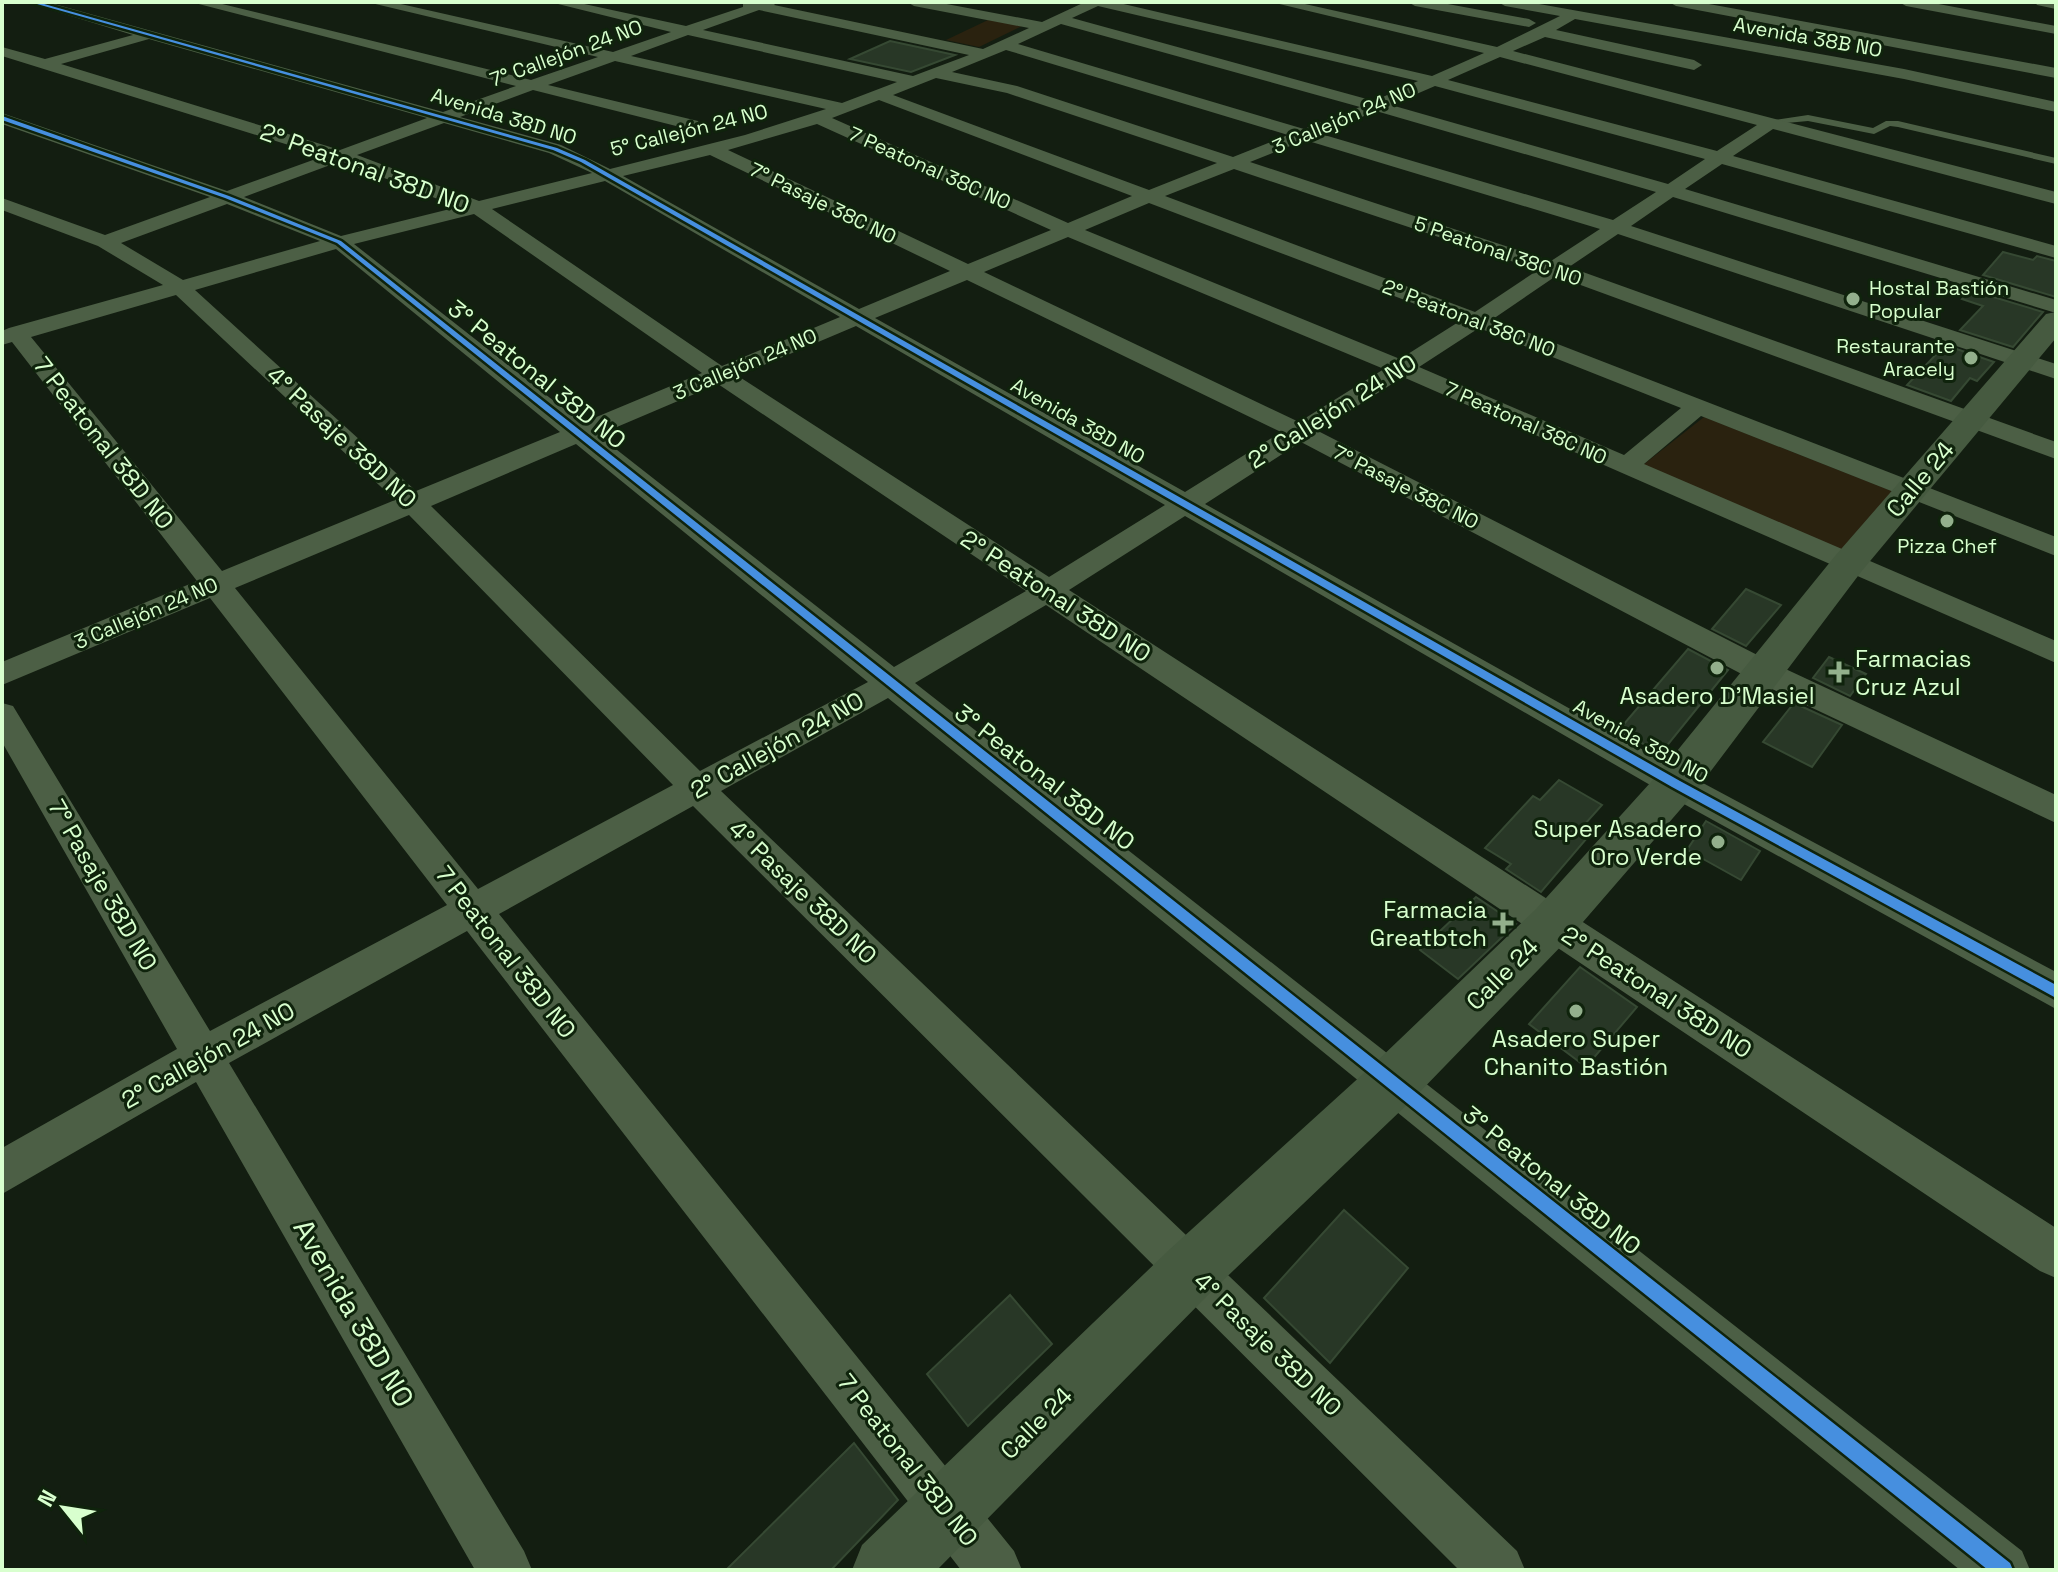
<svg xmlns="http://www.w3.org/2000/svg" width="2058" height="1572" font-family="'Space Grotesk',sans-serif">
<style>
.green{fill:#2a220f}
.building{fill:#283726;stroke:#364933;stroke-width:2}
.lines{fill:none;stroke-linecap:round;stroke-linejoin:round}
.lane{fill:#4c5f45;fill-rule:evenodd}
.street{fill:#4c5f45;fill-rule:evenodd}
.secondary{fill:#465a40;fill-rule:evenodd}
.cycleway-casing{stroke:#0f230c;stroke-width:5}
.cycleway{fill:#468fdf;fill-rule:evenodd}
.poi-dot{fill:#93b08c;stroke:#0f230c;stroke-width:3}
.labels{text-anchor:middle;dominant-baseline:central;stroke-width:6;stroke-linejoin:round;paint-order:stroke}
.far-street-label{font-size:20px;fill:#d8ffce;stroke:#0f230c}
.far-poi-label{font-size:20px;fill:#d8ffce;stroke:#0f230c;text-anchor:start}
.street-label{font-size:24px;fill:#d8ffce;stroke:#0f230c}
.poi-label{font-size:24px;fill:#d8ffce;stroke:#0f230c}
.near-street-label{font-size:28px;fill:#d8ffce;stroke:#0f230c}
</style>
<rect width="100%" height="100%" fill="#131e11"/>
<!-- green -->
<g class="green">
<polygon points="988,20 1022,26 979,47 946,40"/>
<polygon points="1704,417 1892,491 1843,554 1639,468"/>
</g>
<!-- building -->
<g class="building">
<polygon points="890,41 955,55 911,72 850,59"/>
<polygon points="2003,252 2033,260 2037,256 2056,261 2056,297 1983,275"/>
<polygon points="1970,290 2043,312 2013,347 1960,330 1983,306 1962,299"/>
<polygon points="1945,345 1994,362 1977,381 1970,378 1951,401 1907,385"/>
<polygon points="1746,589 1781,605 1746,646 1712,629"/>
<polygon points="1688,649 1728,670 1661,753 1618,731"/>
<polygon points="1829,657 1866,674 1850,696 1813,678"/>
<polygon points="1794,703 1842,725 1812,767 1763,742"/>
<polygon points="1559,780 1602,805 1584,825 1593,831 1541,892 1506,869 1511,864 1485,848 1533,796 1540,800"/>
<polygon points="1706,821 1760,851 1741,880 1687,850"/>
<polygon points="1476,897 1516,924 1458,979 1420,950"/>
<polygon points="1580,967 1637,1007 1586,1067 1529,1024"/>
<polygon points="1344,1210 1408,1268 1330,1363 1264,1298"/>
<polygon points="1010,1295 1052,1344 968,1426 927,1374"/>
<polygon points="854,1443 898,1500 831,1570 726,1570"/>
</g>
<g class="lines">
<!-- lane -->
<polygon class="lane" points="1808,115 1873,128 1886,121 1898,121 2056,158 2056,164 1898,127 1890,126 1874,134 1808,121 1765,125 1761,122"/>
<!-- street -->
<g class="street">
<path d="M25 2H47L443 112 516 86 191 2H214L531 80 598 57 367 2H392L613 52 671 32 550 2H575L686 26 743 7V2H777L774 5 983 49 1029 28 914 6 907 2H936L1042 22 1085 2H1115L1432 76 1484 53 1271 2H1296L1497 47 1560 16 1505 6 1498 2H1528L1904 69 2056 102V112L1904 79 1575 19 1556 30 1694 60 1702 65 1694 70 1545 37 1513 51 2056 192V204L1773 129 1733 156 2056 246V258L1722 164 1685 189 2056 300V313L1673 197 1631 226 2056 364V379L1618 234 1569 267 2056 442V459L1556 276 1493 319 2056 537V556L1701 416 1644 464 2056 641V663L1403 377 1318 431 1775 664 2056 795V823L1753 680 1301 442 1205 504 1688 775 2056 972V1009L1664 793 1185 516 1069 590 2056 1228V1278L2040 1271 1046 605 915 683 2022 1551 2030 1570H1960L888 698 721 791 1517 1551 1525 1570H1459L693 806 499 914 1014 1551 1022 1570H961L467 931 229 1063 524 1551 532 1570H475L196 1082 2 1194V1148L177 1049 2 742V703L13 706 210 1031 447 905 210 598 2 685V662L197 581 12 342 2 345V331L9 328 163 285 98 246 2 210V198L105 235 210 197 2 124V113L227 191 324 156 2 56V47L45 59 133 35ZM1098 6 1418 81 1374 101 1072 18ZM759 10 969 55 913 76 703 30ZM1061 24 1360 107 1304 129 1018 44ZM688 35 897 82 842 103 631 56ZM149 39 427 118 340 150 61 64ZM1006 50 1288 135 1233 157 1017 86 952 72ZM1500 57 1757 125 1717 151 1448 80ZM615 61 826 109 745 135 610 169 561 145 460 117 533 90 692 130 698 129 700 125 698 121 548 85ZM936 78 1007 93 1217 163 1149 190 893 95ZM1435 86 1705 159 1668 184 1391 105ZM879 100 1132 196 1068 223 832 118ZM1376 111 1656 192 1613 220 1321 134ZM444 123 549 153 592 173 479 201 357 155ZM817 124 1051 230 968 264 728 150ZM1305 140 1600 229 1551 261 1250 162ZM710 155 950 271 859 309 623 176ZM341 161 458 207 341 236 244 197ZM1234 169 1538 270 1475 312 1165 196ZM605 181 840 317 722 366 492 209ZM1149 203 1460 321 1400 359 1085 230ZM227 204 320 241 183 280 121 243ZM474 214 702 373 582 423 354 244ZM1068 237 1384 369 1299 422 984 272ZM336 249 560 432 416 491 195 290ZM967 280 1281 432 1185 492 875 318ZM176 295 395 500 222 571 31 337ZM856 326 1165 505 1049 577 738 376ZM1479 328 1681 408 1624 455 1419 367ZM718 384 1026 591 894 667 598 435ZM576 444 868 682 700 771 431 506ZM409 515 673 785 478 889 235 588Z"/>
<polygon points="1408,2 1437,2 1529,19 1536,23 1529,27 1415,6"/>
<polygon points="1669,2 1698,2 2056,68 2056,78 1676,6"/>
<polygon points="1899,2 1928,2 2056,26 2056,34 1906,6"/>
<polygon points="2035,2 2056,2 2056,9 2037,5"/>
</g>
<!-- secondary -->
<polygon class="secondary" points="2056,312 2056,338 1861,572 1692,796 1570,937 1413,1099 1212,1291 937,1570 852,1570 862,1545 1170,1249 1375,1063 1536,909 1660,772 1835,556 2046,314"/>
<!-- cycleway casing -->
<g class="cycleway-casing">
<g id="cycleway">
<polygon points="30,2 37,2 557,148 585,160 1680,781 2056,985 2056,998 1672,787 581,162 553,150"/>
<polygon points="2,116 229,196 341,241 2010,1563 2013,1570 1988,1570 337,243 225,198 2,120"/>
</g>
</g>
<!-- cycleway -->
<use href="#cycleway" class="cycleway"/>
</g>
<!-- markers -->
<g class="poi-dot">
<circle cx="1853" cy="299" r="8"/>
<circle cx="1971" cy="358" r="8"/>
<circle cx="1947" cy="521" r="8"/>
<circle cx="1717" cy="668" r="8"/>
<path d="M1835 660h8v8h8v8h-8v8h-8v-8h-8v-8h8z"/>
<circle cx="1718" cy="842" r="8"/>
<path d="M1499 911h8v8h8v8h-8v8h-8v-8h-8v-8h8z"/>
<circle cx="1576" cy="1011" r="8"/>
</g>
<g class="labels">
<!-- far-street labels -->
<g class="far-street-label">
<text transform="translate(1808 37) rotate(10)">Avenida 38B NO</text>
<text transform="translate(566 53) rotate(-20)">7° Callejón 24 NO</text>
<text transform="translate(504 116) rotate(17)">Avenida 38D NO</text>
<text transform="translate(1344 118) rotate(-23)">3 Callejón 24 NO</text>
<text transform="translate(689 130) rotate(-14)">5° Callejón 24 NO</text>
<text transform="translate(930 168) rotate(24)">7 Peatonal 38C NO</text>
<text transform="translate(823 203) rotate(26)">7° Pasaje 38C NO</text>
<text transform="translate(1498 251) rotate(19)">5 Peatonal 38C NO</text>
<text transform="translate(1469 318) rotate(21)">2° Peatonal 38C NO</text>
<text transform="translate(745 364) rotate(-23)">3 Callejón 24 NO</text>
<text transform="translate(1078 421) rotate(30)">Avenida 38D NO</text>
<text transform="translate(1526 423) rotate(24)">7 Peatonal 38C NO</text>
<text transform="translate(1406 487) rotate(27)">7° Pasaje 38C NO</text>
<text transform="translate(146 613) rotate(-23)">3 Callejón 24 NO</text>
<text transform="translate(1641 741) rotate(29)">Avenida 38D NO</text>
</g>
<!-- far-poi labels -->
<g class="far-poi-label">
<text x="1869" y="288">Hostal Bastión<tspan x="1869" dy="23">Popular</tspan></text>
<text x="1955" y="346" text-anchor="end">Restaurante<tspan x="1955" dy="23">Aracely</tspan></text>
<text x="1947" y="546" text-anchor="middle">Pizza Chef</text>
</g>
<!-- street labels -->
<g class="street-label">
<text transform="translate(365 168) rotate(20)">2° Peatonal 38D NO</text>
<text transform="translate(537 374) rotate(39)">3° Peatonal 38D NO</text>
<text transform="translate(1332 411) rotate(-32)">2° Callejón 24 NO</text>
<text transform="translate(342 437) rotate(43)">4° Pasaje 38D NO</text>
<text transform="translate(104 443) rotate(52)">7 Peatonal 38D NO</text>
<text transform="translate(1920 479) rotate(-50)">Calle 24</text>
<text transform="translate(1056 596) rotate(33)">2° Peatonal 38D NO</text>
<text transform="translate(777 745) rotate(-29)">2° Callejón 24 NO</text>
<text transform="translate(1045 777) rotate(38)">3° Peatonal 38D NO</text>
<text transform="translate(103 885) rotate(60)">7° Pasaje 38D NO</text>
<text transform="translate(803 892) rotate(44)">4° Pasaje 38D NO</text>
<text transform="translate(506 952) rotate(52)">7 Peatonal 38D NO</text>
<text transform="translate(1502 974) rotate(-45)">Calle 24</text>
<text transform="translate(1657 992) rotate(33)">2° Peatonal 38D NO</text>
<text transform="translate(208 1055) rotate(-29)">2° Callejón 24 NO</text>
<text transform="translate(1552 1180) rotate(39)">3° Peatonal 38D NO</text>
<text transform="translate(1268 1344) rotate(44)">4° Pasaje 38D NO</text>
<text transform="translate(1036 1423) rotate(-45)">Calle 24</text>
<text transform="translate(908 1460) rotate(52)">7 Peatonal 38D NO</text>
</g>
<!-- poi labels -->
<g class="poi-label">
<text x="1855" y="658" text-anchor="start">Farmacias<tspan x="1855" dy="28">Cruz Azul</tspan></text>
<text x="1717" y="695">Asadero D'Masiel</text>
<text x="1702" y="828" text-anchor="end">Super Asadero<tspan x="1702" dy="28">Oro Verde</tspan></text>
<text x="1487" y="909" text-anchor="end">Farmacia<tspan x="1487" dy="28">Greatbtch</tspan></text>
<text x="1576" y="1038">Asadero Super<tspan x="1576" dy="28">Chanito Bastión</tspan></text>
</g>
<!-- near-street labels -->
<g class="near-street-label">
<text transform="translate(354 1313) rotate(60)">Avenida 38D NO</text>
</g>
</g>
<!-- border -->
<rect width="2058" height="1572" fill="none" stroke="#d8ffce" stroke-width="8"/>
<!-- north arrow -->
<g transform="translate(64 1508) rotate(300)" stroke="#0f230c" stroke-width="6" paint-order="stroke">
<path d="M0-6L14 30L0 20L-14 30Z" fill="#d8ffce"/>
<text y="-12" font-size="22" font-weight="bold" text-anchor="middle" fill="#d8ffce">N</text>
</g>
</svg>
